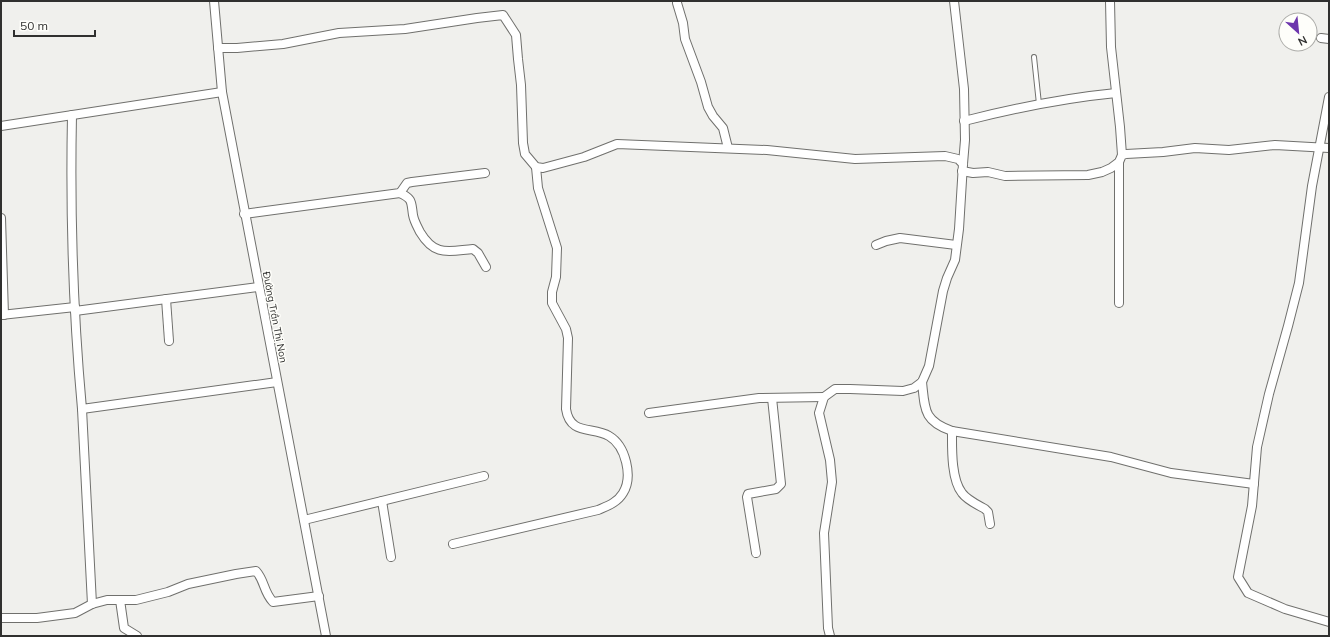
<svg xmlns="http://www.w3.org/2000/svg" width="1330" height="637" font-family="Mulish,sans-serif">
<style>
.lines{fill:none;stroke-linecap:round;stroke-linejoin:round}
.service-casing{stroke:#70706d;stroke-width:6}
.minor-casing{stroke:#70706d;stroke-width:10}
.service{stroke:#fff;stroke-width:4}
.minor{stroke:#fff;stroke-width:8}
.labels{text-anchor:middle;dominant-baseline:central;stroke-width:3;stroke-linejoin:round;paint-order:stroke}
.street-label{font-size:10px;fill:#30302f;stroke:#fefefa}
</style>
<rect width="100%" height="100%" fill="#f0f0ed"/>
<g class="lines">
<!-- service casing -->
<g class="service-casing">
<polyline id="service" points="1034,57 1039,104"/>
</g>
<!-- minor casing -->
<g class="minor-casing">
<g id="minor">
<polyline points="214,1 222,92 326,636"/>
<polyline points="677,1 677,3 683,23 685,39 701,82 708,107 713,116 723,128 728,148"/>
<polyline points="1110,1 1111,47 1120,127 1122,155"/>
<polyline points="1321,38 1329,39"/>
<polyline points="218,48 237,48 283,44 339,33 405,29 477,18 503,15 516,35 518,59 521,85 523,143 525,154 536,167 543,168 584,157 617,144 767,150 855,159 945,156 958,159 963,164"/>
<polyline points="1329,97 1312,186 1299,283 1288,326 1269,394 1257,447 1252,506 1238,577 1248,593 1285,609 1329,622"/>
<path d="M72 115C70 213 73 311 82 409L277 382"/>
<path d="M964 121C1015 108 1065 98 1116 93"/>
<polyline points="1,126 222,92"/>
<polyline points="962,171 973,173 988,172 1005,176 1088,175 1102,172 1111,168 1119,162 1122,155 1126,154 1163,152 1195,148 1229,150 1275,145 1329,148"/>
<path d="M400 193C413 199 411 202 413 215 414 221 417 226 420 232 435 257 448 251 473 249L478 253 486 267"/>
<polyline points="244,214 400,193 407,183 412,182 485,173"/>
<polyline points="1,218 4,315"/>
<polyline points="876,245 886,241 900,238 956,245"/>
<polyline points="166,299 169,341"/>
<polyline points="1119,303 1119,162"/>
<polyline points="75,311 258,287"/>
<polyline points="1,315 75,307"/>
<path d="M922 382C925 409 923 421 952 431L1111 457 1171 473 1254 484"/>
<polyline points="82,409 92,604"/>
<polyline points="649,413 759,398 824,397"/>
<path d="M952 431C952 448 951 479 962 493 967 500 978 505 985 509L988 512 990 524"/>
<polyline points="382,501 391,557"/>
<polyline points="304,520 484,476"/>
<path d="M453 544 598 510C607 506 617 503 623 493 633 477 626 446 609 436 593 426 570 436 566 409L568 338 566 329 552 303V292L556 277 557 248 538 188 536 167"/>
<polyline points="756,553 747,497 748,494 776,489 781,484 772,398"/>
<polyline points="120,600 124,628 137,636"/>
<path d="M1 618H37L75 613 92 604 107 600H136L168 592 188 584 236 574 256 571C265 581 263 591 273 602L319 596"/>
<polyline points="830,636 828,628 824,533 832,482 830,460 819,413 824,397 835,389 850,389 903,391 914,388 922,382 929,366 943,291 947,278 955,260 959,229 963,164 965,140 964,89 954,1"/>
</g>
</g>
<!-- service -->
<use href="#service" class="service"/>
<!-- minor -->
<use href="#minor" class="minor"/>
</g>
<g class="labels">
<!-- street labels -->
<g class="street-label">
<text transform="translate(275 317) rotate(79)">Đường Trần Thị Non</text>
</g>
</g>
<!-- border -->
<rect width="1330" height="637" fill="none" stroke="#30302f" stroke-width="4"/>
<!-- north arrow -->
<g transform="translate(1298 32) rotate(153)"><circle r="19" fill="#fefefa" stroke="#acaca9"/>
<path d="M0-3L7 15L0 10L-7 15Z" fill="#6d36ad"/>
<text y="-6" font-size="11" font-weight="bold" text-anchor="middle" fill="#30302f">N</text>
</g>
<!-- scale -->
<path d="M14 30v6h81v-6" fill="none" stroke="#30302f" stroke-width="2"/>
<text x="20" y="30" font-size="12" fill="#30302f" stroke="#fefefa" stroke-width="3" paint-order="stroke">50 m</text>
</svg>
